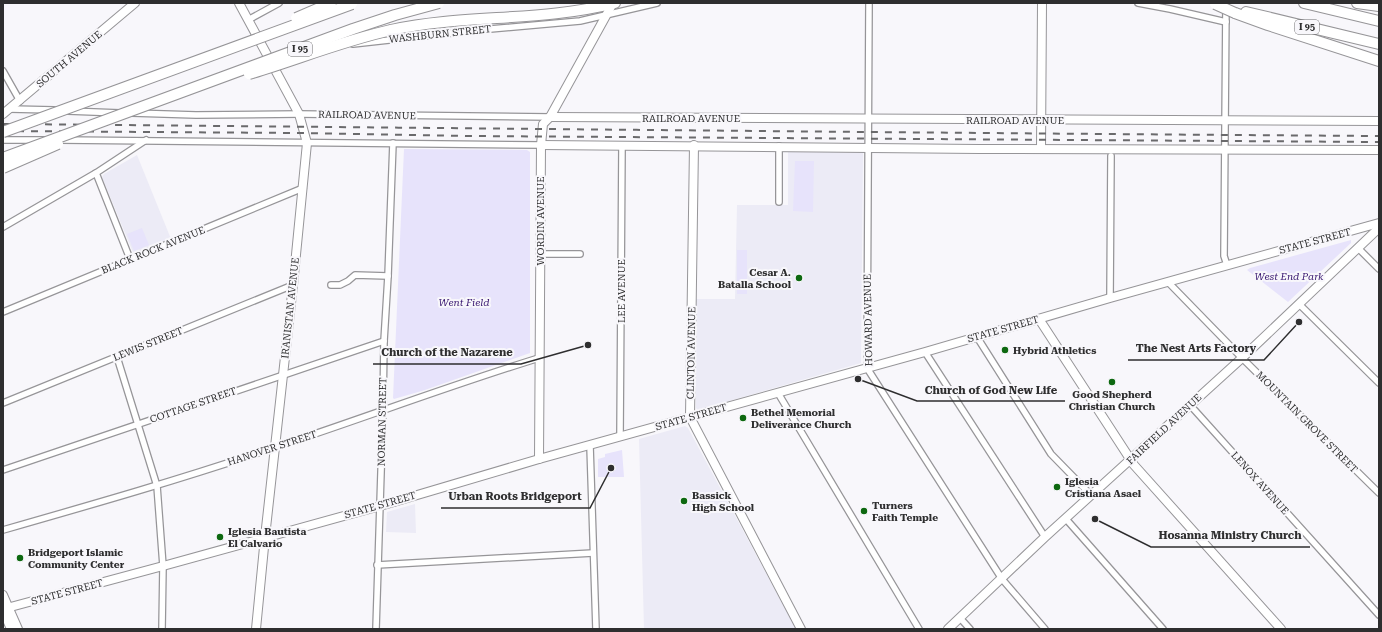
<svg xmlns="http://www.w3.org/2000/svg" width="1382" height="632" font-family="'Roboto Serif',serif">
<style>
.built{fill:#ecebf6}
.green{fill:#e7e3fb}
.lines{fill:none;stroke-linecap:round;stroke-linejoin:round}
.street-casing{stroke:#969598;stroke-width:8}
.secondary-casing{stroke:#969598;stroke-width:10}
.highway-casing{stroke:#969598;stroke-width:12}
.street{stroke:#fff;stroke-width:5.5}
.secondary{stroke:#fff;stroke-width:8}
.highway{stroke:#fff;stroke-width:10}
.rail{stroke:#6a6a6c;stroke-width:2;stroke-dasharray:7 7;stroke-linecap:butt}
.highway-bridge-casing{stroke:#969598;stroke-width:12;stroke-linecap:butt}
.highway-bridge{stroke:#fff;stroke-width:10}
.poi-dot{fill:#0d6810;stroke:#f8f7fb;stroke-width:1.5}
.labels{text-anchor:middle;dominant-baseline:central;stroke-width:4;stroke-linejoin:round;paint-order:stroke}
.shield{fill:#f8f7fb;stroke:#6b6a6c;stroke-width:1}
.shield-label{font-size:9px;font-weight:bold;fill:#2e2e2f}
.street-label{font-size:10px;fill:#2e2e2f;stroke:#f8f7fb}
.poi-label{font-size:10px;font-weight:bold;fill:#2e2e2f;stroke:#f8f7fb;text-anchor:start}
.park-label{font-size:10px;font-style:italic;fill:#36146e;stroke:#f8f7fb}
.leader{fill:none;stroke:#2e2e2f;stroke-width:1.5}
.callout-dot{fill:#2e2e2f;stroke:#f8f7fb;stroke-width:1.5}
.callout-label{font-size:11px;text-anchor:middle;font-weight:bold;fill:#2e2e2f;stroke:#f8f7fb;stroke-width:4;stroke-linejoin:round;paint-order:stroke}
</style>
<rect width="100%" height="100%" fill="#f8f7fb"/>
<!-- built -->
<g class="built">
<polygon points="788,149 863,152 861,363 698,410 696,408 696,299 735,299 737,205 788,205"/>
<polygon points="137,155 171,239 134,254 132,250 102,177 104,174"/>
<polygon points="685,426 688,428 796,629 644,629 639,439"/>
<polygon points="415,504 416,533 386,532 387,512"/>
</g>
<!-- green -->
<g class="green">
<polygon points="404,149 527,150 530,152 530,353 425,390 394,399 393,398"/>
<polygon points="795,161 814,161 813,212 793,211"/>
<polygon points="142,228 149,245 134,251 127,234"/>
<polygon points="1351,240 1351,243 1288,302 1247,270 1250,268"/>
<rect x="737" y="250" width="10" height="44"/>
<polygon points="622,450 624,477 598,477 598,459 605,457 605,454"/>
</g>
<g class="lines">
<!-- street casing -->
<g class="street-casing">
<g id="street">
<polyline points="869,3 867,368 1002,579 1045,629"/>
<polyline points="1138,3 1170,9 1226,22"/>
<polyline points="1226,3 1224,256 1227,265"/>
<polyline points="248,20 279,3"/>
<polyline points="353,44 479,30 580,21 657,3"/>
<polyline points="3,71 20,101"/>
<polyline points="10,109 54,110"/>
<polyline points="68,111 120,113"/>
<polyline points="132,113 196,115 299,114 550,117"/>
<polyline points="3,140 45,140"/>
<polyline points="61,140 541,145"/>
<polyline points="96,173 130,259"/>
<polyline points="779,202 779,146"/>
<polyline points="3,227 96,173 146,140"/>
<polyline points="1358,248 1379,269"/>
<polyline points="540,254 580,254"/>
<polyline points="1168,282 1242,358 1379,493"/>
<polyline points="331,285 340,285 348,281 355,275 388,276"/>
<polyline points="1110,298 1111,156"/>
<polyline points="1299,304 1379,383"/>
<polyline points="3,312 303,188"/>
<polyline points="977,337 1051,454 1091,495"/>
<polyline points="925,352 1045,537"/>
<polyline points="117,357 157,486 163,566 162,629"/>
<polyline points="778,393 919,629"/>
<polyline points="3,403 293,285"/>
<polyline points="1190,405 1379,615"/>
<polyline points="620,437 622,145"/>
<polyline points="590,446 596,629"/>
<polyline points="3,470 384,341"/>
<polyline points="1066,519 1163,629"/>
<path d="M3 530C94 504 185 478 276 447 364 418 451 385 539 358"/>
<polyline points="377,565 593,553"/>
<polyline points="960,618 970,629"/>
<polyline points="376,629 383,410 384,341 388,276 393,143"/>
</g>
</g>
<!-- secondary casing -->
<g class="secondary-casing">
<g id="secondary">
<polyline points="239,3 299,114 307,143 293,285 265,537 256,629"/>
<polyline points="3,114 135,3"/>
<polyline points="550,117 1379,121"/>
<polyline points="541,145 979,149 1379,150"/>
<polyline points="694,145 690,417 801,629"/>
<polyline points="1041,149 1042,3"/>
<polyline points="1039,319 1134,465 1281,629"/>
<polyline points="539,459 541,145 543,124 550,117 613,3"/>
<polyline points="3,595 18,629"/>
<polyline points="3,609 163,566 380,506 539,459 925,352 1110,298 1379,223"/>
<polyline points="3,611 11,629"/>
<polyline points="948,629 1045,537 1242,358 1379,228"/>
</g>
</g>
<!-- highway casing -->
<g class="highway-casing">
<g id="highway">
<polyline points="1304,3 1379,21"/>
<polyline points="1357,3 1379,6"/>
<polyline points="1246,12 1379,44"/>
<polyline points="1235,13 1268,25 1379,61"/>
<path d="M391 30C465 14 542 22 615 3"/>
</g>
</g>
<!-- street -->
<use href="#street" class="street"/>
<!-- secondary -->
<use href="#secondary" class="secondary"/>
<!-- highway -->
<use href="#highway" class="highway"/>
<!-- rail -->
<g class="rail">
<path d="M3 124C462 128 920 133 1379 136"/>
<polyline points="3,131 297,133 468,136 1379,142"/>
</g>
<!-- highway-bridge casing -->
<g class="highway-bridge-casing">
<g id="highway-bridge">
<polyline points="1215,4 1235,13"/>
<polyline points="296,18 331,3"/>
<path d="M249 74C296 60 342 41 391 30"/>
<polyline points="3,132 352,4"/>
<polyline points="3,158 353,29 395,15 439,3"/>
<polyline points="3,168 58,144"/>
</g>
</g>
<!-- highway-bridge -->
<use href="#highway-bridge" class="highway-bridge"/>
</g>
<!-- markers -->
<g class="poi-dot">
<circle cx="799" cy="278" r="4"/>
<circle cx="1005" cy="350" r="4"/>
<circle cx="1112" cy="382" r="4"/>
<circle cx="743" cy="418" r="4"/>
<circle cx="1057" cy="487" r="4"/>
<circle cx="684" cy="501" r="4"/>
<circle cx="864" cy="511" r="4"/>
<circle cx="220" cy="537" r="4"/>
<circle cx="20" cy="558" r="4"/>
</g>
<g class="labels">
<!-- shield labels -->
<g class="shield">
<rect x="1295" y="20" width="24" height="14" rx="3"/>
<rect x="288" y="42" width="24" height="14" rx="3"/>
</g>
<g class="shield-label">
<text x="1307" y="27">I 95</text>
<text x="300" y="49">I 95</text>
</g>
<!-- street labels -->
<g class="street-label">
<text transform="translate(440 34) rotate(-6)">WASHBURN STREET</text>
<text transform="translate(69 59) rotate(-40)">SOUTH AVENUE</text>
<text transform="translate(367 115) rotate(1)">RAILROAD AVENUE</text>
<text x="691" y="118">RAILROAD AVENUE</text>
<text x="1015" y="120">RAILROAD AVENUE</text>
<text transform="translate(540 221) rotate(-90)">WORDIN AVENUE</text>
<text transform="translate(1315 241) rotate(-15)">STATE STREET</text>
<text transform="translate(153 250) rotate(-22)">BLACK ROCK AVENUE</text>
<text transform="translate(621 291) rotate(-90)">LEE AVENUE</text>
<text transform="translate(290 308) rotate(-84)">IRANISTAN AVENUE</text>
<text transform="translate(868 320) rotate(-91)">HOWARD AVENUE</text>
<text transform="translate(1003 329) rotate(-16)">STATE STREET</text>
<text transform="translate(148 344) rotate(-22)">LEWIS STREET</text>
<text transform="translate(691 353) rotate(-89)">CLINTON AVENUE</text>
<text transform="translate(193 405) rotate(-19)">COTTAGE STREET</text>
<text transform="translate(691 417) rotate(-16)">STATE STREET</text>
<text transform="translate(382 422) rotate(-89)">NORMAN STREET</text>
<text transform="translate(1307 422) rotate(45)">MOUNTAIN GROVE STREET</text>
<text transform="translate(1164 429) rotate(-43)">FAIRFIELD AVENUE</text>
<text transform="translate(272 448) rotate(-18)">HANOVER STREET</text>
<text transform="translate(1260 483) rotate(48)">LENOX AVENUE</text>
<text transform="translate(380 505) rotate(-16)">STATE STREET</text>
<text transform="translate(67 592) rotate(-15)">STATE STREET</text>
</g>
<!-- poi labels -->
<g class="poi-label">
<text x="791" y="272" text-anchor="end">Cesar A.<tspan x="791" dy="12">Batalla School</tspan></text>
<text x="1013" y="350">Hybrid Athletics</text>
<text x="1112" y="394" text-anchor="middle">Good Shepherd<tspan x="1112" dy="12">Christian Church</tspan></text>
<text x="751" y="412">Bethel Memorial<tspan x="751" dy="12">Deliverance Church</tspan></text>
<text x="1065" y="481">Iglesia<tspan x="1065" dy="12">Cristiana Asael</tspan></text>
<text x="692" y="495">Bassick<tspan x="692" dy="12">High School</tspan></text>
<text x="872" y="505">Turners<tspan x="872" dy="12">Faith Temple</tspan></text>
<text x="228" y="531">Iglesia Bautista<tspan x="228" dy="12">El Calvario</tspan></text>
<text x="28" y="552">Bridgeport Islamic<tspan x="28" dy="12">Community Center</tspan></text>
</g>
<!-- park labels -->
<g class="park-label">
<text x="1289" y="276">West End Park</text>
<text x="464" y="302">Went Field</text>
</g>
</g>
<!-- callouts -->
<path class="leader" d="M1299 322L1264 360H1128M588 345L521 364H373M858 379L917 401H1065M611 468L590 508H441M1095 519L1151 547H1310"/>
<g class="callout-dot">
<circle cx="1299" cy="322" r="4"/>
<circle cx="588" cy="345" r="4"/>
<circle cx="858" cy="379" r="4"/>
<circle cx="611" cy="468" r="4"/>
<circle cx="1095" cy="519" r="4"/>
</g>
<g class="callout-label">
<text x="1196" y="352">The Nest Arts Factory</text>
<text x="447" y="356">Church of the Nazarene</text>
<text x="991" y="394">Church of God New Life</text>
<text x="515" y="500">Urban Roots Bridgeport</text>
<text x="1230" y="539">Hosanna Ministry Church</text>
</g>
<!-- border -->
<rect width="1382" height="632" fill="none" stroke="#2e2e2f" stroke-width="8"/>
</svg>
